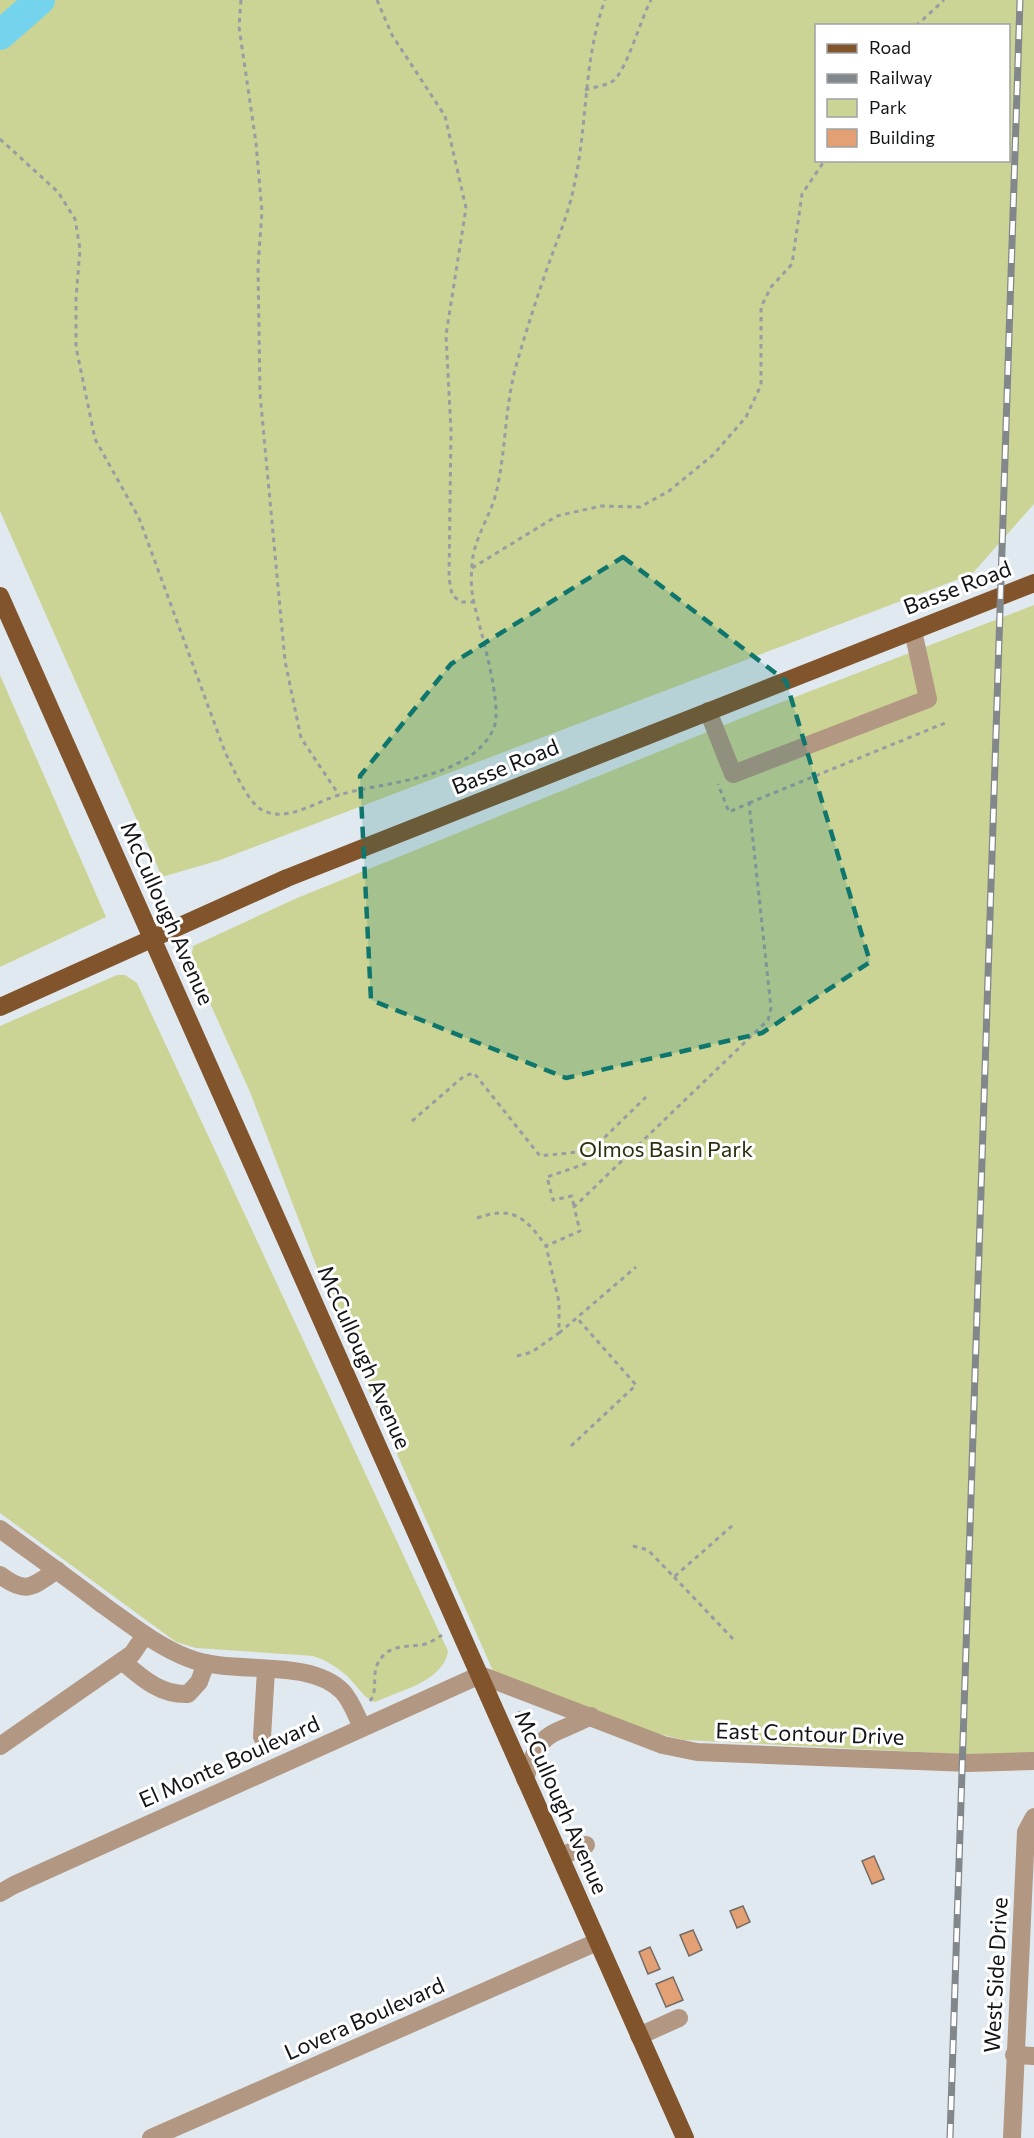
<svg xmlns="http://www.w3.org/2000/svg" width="1034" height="2138" font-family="Commissioner,sans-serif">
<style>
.green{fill:#cbd495;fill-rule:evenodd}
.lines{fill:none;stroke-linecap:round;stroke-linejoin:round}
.river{stroke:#74d4ee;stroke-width:30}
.building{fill:#e2a074;stroke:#736b66;stroke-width:1.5}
.path{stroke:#979da3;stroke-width:3;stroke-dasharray:4.5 4.5;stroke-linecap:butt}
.minor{stroke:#b29782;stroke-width:18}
.major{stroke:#82542b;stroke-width:18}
.rail-casing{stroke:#82878c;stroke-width:7}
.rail{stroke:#fff;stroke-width:4.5;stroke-dasharray:14;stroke-linecap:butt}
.marked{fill:#0f766e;fill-opacity:0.2;stroke:#0f766e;stroke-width:4.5;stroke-dasharray:12 8;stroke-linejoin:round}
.labels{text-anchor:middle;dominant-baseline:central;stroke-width:6;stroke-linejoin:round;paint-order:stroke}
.street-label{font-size:22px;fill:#121417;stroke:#fff}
.park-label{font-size:22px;fill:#2c300f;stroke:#fff}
</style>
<rect width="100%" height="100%" fill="#e1e9f0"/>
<!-- green -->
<g class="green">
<path d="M0 0H1034V504L972 574 220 860 162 877 0 511ZM816 26H1008V160H816Z"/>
<polygon points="1034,605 1034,1755 1020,1757 684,1740 655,1733 493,1671 332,1307 250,1092 191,961 193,946 297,898 769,707"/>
<polygon points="0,675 106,917 0,967"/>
<path d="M117 975H125L137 983 448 1651C444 1681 399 1691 375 1702 363 1698 356 1684 347 1676 337 1667 326 1660 313 1656L196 1648 176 1642 0 1513V1026Z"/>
</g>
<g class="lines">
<!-- river -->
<polyline class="river" points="0,35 40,0"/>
</g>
<!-- building -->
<g class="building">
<polygon points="874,1856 884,1879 872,1884 862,1861"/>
<polygon points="743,1906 750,1922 737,1928 730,1911"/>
<polygon points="693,1930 702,1950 689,1956 680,1935"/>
<polygon points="650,1947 660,1969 648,1974 639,1952"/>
<polygon points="673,1977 683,2000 666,2007 656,1984"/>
</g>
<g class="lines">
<!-- path -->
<g class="path">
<polyline points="241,0 239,27 256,143 262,212 258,266 260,394 285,661 301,738 339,795"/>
<polyline points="377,0 392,35 445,116 466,208 446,335 451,431 449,578 452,595 461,602 474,602"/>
<polyline points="916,26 944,0"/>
<path d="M585 90C594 87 605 86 613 81 626 72 641 18 651 0"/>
<path d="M0 139 58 192 75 219 80 249 76 299V347L95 439 139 518 225 752C232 766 248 803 262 810 287 823 315 802 339 795 386 781 468 780 493 730 505 707 478 625 473 598 471 588 471 575 472 565 473 539 492 514 497 489 506 448 505 406 516 366 526 331 537 297 549 263 558 238 569 212 574 186 588 124 583 60 605 0"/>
<polyline points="472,568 557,516 601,506 640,507 669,491 713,455 746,417 761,385 761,307 771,287 792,264 802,194 825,160"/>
<polyline points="749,803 945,723"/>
<polyline points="412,1121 464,1076 474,1073 540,1156 586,1151 585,1164 547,1177 553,1200 572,1196 574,1207"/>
<polyline points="581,1151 605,1137 646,1097"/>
<path d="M477 1218C513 1205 526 1218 546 1246L580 1231 574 1207 768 1020 771 1008 749 803 729 812 718 784"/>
<polyline points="559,1333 636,1267"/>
<polyline points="517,1356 532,1352 559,1333 559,1302 546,1246"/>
<polyline points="571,1446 636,1385 577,1318"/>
<polyline points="633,1546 648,1550 674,1577 733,1525"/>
<polyline points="674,1577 733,1639"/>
<path d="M370 1701C378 1691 372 1677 377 1665 386 1645 403 1647 421 1645 428 1644 436 1639 442 1635"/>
<polyline points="519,1711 529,1734"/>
</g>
<!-- minor -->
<g class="minor">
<polyline points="708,711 733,774 928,699 913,631"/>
<path d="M0 1529C34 1554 69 1579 103 1605 130 1624 157 1646 188 1658 233 1676 308 1657 342 1691 351 1700 356 1715 362 1727"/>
<path d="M0 1575C26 1595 32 1587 57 1570"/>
<path d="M122 1661C142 1678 160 1695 188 1694L199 1682 206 1663"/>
<polyline points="262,1737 266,1670"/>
<polyline points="0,1746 132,1654 145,1635"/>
<path d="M525 1779C541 1728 548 1738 591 1716"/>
<polyline points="560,1857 586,1845"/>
<polyline points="0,1893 14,1885 480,1675 663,1745 697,1752 968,1763 1034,1761"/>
<polyline points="639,2036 679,2018"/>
<polyline points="1014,2055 1034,2056"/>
<polyline points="151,2138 597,1942"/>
<polyline points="1012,2138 1026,1832 1034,1817"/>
</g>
<!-- major -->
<g class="major">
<polyline points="0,596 685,2138"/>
<polyline points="0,1007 287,878 1034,583"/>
</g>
<!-- rail casing -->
<g class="rail-casing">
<polyline id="rail" points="950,2138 1020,0"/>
</g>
<!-- rail -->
<use href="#rail" class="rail"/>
</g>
<!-- marked area -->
<path class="marked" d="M623 557 786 681 870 962 762 1033 566 1078 371 1000 360 776 451 664Z"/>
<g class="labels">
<!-- street labels -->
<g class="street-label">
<text transform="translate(957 587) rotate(-21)">Basse Road</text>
<text transform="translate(505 766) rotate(-22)">Basse Road</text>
<text transform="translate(168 913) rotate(66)">McCullough Avenue</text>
<text transform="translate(365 1357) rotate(66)">McCullough Avenue</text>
<text transform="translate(810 1733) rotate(2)">East Contour Drive</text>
<text transform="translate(229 1761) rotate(-24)">El Monte Boulevard</text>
<text transform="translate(562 1802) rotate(66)">McCullough Avenue</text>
<text transform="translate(995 1975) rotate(-87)">West Side Drive</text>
<text transform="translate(364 2018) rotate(-24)">Lovera Boulevard</text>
</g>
<!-- park labels -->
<g class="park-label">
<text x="666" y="1148">Olmos Basin Park</text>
</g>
</g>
<!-- legend -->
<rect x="815" y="24" width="195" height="138" fill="#ffffff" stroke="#a0a1a2" stroke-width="1.5"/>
<rect x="827" y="44" width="30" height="9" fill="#82542b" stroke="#a0a1a2" stroke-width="1.5"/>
<text x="869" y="54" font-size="18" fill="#121417">Road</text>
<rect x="827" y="74" width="30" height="9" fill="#82878c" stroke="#a0a1a2" stroke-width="1.5"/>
<text x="869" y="84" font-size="18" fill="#121417">Railway</text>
<rect x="827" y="99" width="30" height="18" fill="#cbd495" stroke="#a0a1a2" stroke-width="1.5"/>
<text x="869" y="114" font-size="18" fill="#121417">Park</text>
<rect x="827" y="129" width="30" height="18" fill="#e2a074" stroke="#a0a1a2" stroke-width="1.5"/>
<text x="869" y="144" font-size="18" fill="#121417">Building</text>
</svg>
